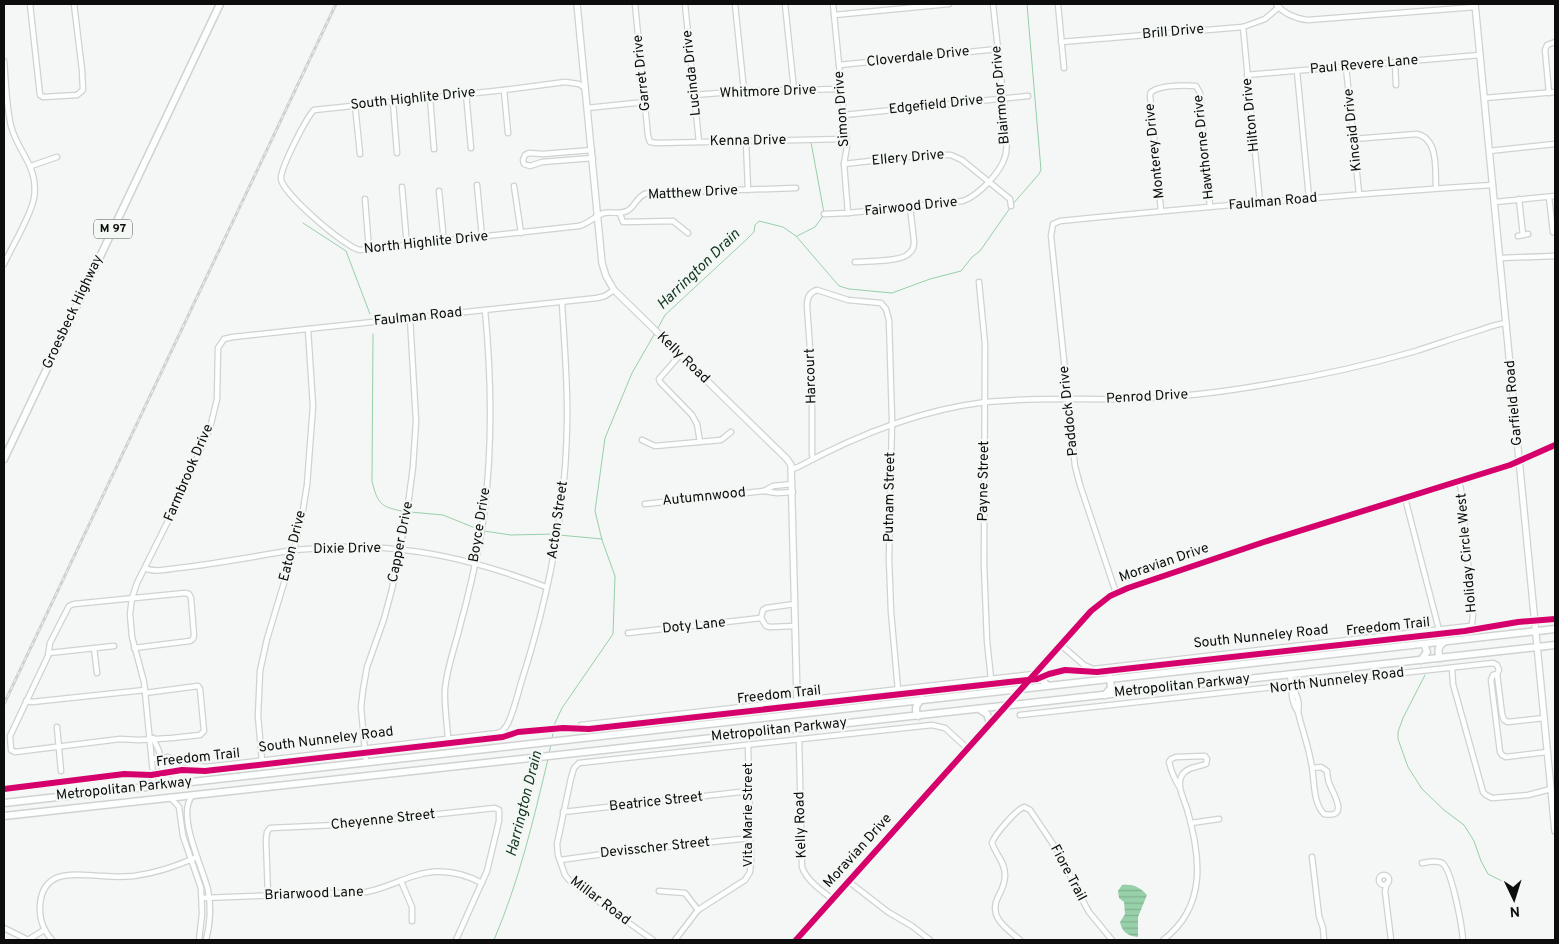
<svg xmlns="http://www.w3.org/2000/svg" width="1559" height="944" font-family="Overpass,sans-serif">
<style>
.water{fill:url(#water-rules)}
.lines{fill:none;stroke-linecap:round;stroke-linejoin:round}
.stream{stroke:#97d0a9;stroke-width:1}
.street-casing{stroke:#d0d2d1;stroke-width:7}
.secondary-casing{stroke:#d0d2d1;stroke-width:8}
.primary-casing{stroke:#d0d2d1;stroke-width:9}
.street{stroke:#fdfefe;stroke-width:4.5}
.secondary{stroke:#fdfefe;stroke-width:5.5}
.primary{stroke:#fdfefe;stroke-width:6}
.rail-casing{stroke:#cfd0d0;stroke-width:3}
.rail{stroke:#f3f8f5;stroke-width:1;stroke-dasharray:4;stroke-linecap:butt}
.cycleway-casing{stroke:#f3f8f5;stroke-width:9}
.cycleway{stroke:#d6006c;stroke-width:6}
.labels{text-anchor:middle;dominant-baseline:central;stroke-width:4.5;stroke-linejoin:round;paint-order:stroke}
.shield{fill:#f3f8f5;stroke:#515452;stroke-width:1}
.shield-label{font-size:12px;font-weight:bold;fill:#0c0d0c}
.street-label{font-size:14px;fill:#0c0d0c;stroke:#f3f8f5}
.water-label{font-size:15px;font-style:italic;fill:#143620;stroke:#f3f8f5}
</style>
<defs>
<pattern id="water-rules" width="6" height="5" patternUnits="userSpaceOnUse" patternTransform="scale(1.25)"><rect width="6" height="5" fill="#97d0a9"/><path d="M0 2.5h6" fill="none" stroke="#81b190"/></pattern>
</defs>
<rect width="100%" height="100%" fill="#f4f7f5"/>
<!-- water -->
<path class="water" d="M1122 885C1133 884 1140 887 1147 895L1138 917V937C1128 936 1122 932 1120 922L1125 914 1124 902 1119 898 1118 891Z"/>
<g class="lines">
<!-- stream -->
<g class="stream">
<polyline points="811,142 824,213"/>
<polyline points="1012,205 1039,174 1041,170 1027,4"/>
<polyline points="303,223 346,251 370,314"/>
<polyline points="797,236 815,227 823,216"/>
<polyline points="657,330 665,315 747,239 754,232 755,225 759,221 783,227 796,236 839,286 849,289 892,293 930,279 961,271 972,257 980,251 1010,208"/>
<path d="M373 334 372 481C378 506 382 507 406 512"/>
<polyline points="410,512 443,515 480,530"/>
<polyline points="484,531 511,535 555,534"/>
<polyline points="559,535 602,539"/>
<polyline points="1425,675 1403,718 1398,732 1398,739 1408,767 1422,789 1444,810 1464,825 1474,841 1481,861 1488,874 1504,882"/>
<polyline points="552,738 555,723 562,708 613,634 615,576 602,540 595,511 605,438 632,373 655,333"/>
<polyline points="549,753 551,745"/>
<path d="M494 940C519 881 533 822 548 759"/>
</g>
<!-- street casing -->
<g class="street-casing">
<g id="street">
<polyline points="30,4 40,95 43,97 77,95 83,90 82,70 74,4"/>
<polyline points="635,4 648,136 650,142 656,143 846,139"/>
<polyline points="685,4 699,142"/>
<polyline points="735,4 744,91"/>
<polyline points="785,4 794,90"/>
<polyline points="833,4 847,146 844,164 848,213"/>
<polyline points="1058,4 1064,68"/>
<path d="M1276 4C1283 13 1296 19 1308 20L1475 7"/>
<polyline points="834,15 949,4"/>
<polyline points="1243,27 1260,203"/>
<polyline points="1061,42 1243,27 1265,19 1279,7"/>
<path d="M4 61C6 82 6 105 11 126 18 153 39 166 34 198 31 216 12 246 4 264"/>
<polyline points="1395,63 1396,85"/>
<polyline points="839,65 998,49"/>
<polyline points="1346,67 1359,194"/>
<polyline points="1297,71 1309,198"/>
<polyline points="1247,75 1480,55"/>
<path d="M585 88 579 84 565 82 504 90 314 110C306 118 280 169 281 179 282 193 347 249 360 250L579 226C590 223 596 215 604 213 612 211 619 215 627 211 636 206 637 195 648 193L796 188"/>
<polyline points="504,90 508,133"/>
<polyline points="466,93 471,148"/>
<polyline points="1549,93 1545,50 1547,45 1555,42"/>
<polyline points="694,95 744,91 841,89"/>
<polyline points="430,97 434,149"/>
<polyline points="1484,98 1555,92"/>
<polyline points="393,102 397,153"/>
<polyline points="355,105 360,154"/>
<polyline points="587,108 645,102"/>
<polyline points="844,115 1028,96"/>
<path d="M1353 139 1417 134C1439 139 1435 170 1436 188"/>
<polyline points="746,141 748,190"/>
<polyline points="592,150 543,154 529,153 525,155 523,160 524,164 530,166 542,162 593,158"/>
<polyline points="1489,151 1555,144"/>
<polyline points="844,164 923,155 951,155 962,160 1010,199 1011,206"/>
<polyline points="31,166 57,157"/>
<polyline points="477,185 482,237"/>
<polyline points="514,186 521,233"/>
<polyline points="402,187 407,246"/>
<polyline points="439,191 444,242"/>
<polyline points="1549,197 1553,232"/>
<polyline points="365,199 369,250"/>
<polyline points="1519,199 1523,235"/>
<polyline points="1495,202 1555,196"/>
<path d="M1161 211 1150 95 1151 92C1160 85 1184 85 1196 86L1200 93 1210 207"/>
<polyline points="620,214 623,222 673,221 688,233"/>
<path d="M824 214 848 213 963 201C979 195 1000 173 1005 157 1009 145 1005 131 1005 119 1002 81 997 42 993 4"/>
<polyline points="1518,236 1528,234"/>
<polyline points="1500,258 1555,256"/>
<path d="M855 262C869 261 897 262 907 255 913 251 914 247 914 241L910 207"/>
<polyline points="979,282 985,344 984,564 987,641 991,679"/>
<polyline points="680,355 659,379 660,382 692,415 697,424 700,442"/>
<polyline points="642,440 655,446 721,440 731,432"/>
<path d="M813 459 812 454V377L807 306C807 299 809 292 817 290L848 300 881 303 886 309 889 320 892 420 889 559 891 612 898 690"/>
<path d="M792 469 798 467C857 435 919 410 986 402 1034 397 1082 400 1130 399 1176 398 1223 392 1269 384 1318 376 1368 365 1416 351 1435 345 1454 338 1474 332 1484 329 1495 324 1506 323"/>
<polyline points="792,484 773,486 764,491 777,493 793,492"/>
<polyline points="1405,498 1439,630"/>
<polyline points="645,504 764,491"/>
<path d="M145 568C155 573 168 569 178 568 217 564 256 556 294 550 308 549 322 548 336 547 410 544 478 561 546 587"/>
<path d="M1116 593 1080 485 1075 466 1051 236 1053 224 1060 221C1204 207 1349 194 1493 185"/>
<polyline points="795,604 766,608 763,610 761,618 766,626 770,627 795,626"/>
<polyline points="628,633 761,618"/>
<polyline points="1061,645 1084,665 1093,669 1470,626 1472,624 1473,614 1461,490 1459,481"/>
<polyline points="94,648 97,673"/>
<path d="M134 648 190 641 193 639 194 635 191 598 189 594 185 593C148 597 111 600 74 604L69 606 50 643 48 656 10 736 11 750 15 752 120 739 139 740 172 738 200 735 204 731 200 689 198 686 145 693"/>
<polyline points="49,653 114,646"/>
<polyline points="1452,668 1453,684 1483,792 1486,795 1492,798 1528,795 1551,789"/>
<path d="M1290 674C1292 687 1290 701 1298 712 1300 703 1297 693 1291 686"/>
<polyline points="1497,674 1493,675 1491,680 1500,752 1502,755 1506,757 1547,752"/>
<polyline points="26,701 32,702 145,690"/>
<path d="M1298 712C1302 729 1308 745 1311 762 1315 778 1312 802 1324 814 1350 819 1333 793 1329 783 1328 779 1327 774 1327 771L1321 767 1313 768"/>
<polyline points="1020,715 1493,663 1497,665 1499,670 1497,674 1502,714 1504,720 1508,722 1544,718"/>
<polyline points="581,725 1034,674"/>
<polyline points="57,727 61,771"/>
<polyline points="153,738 159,751 163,775 173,783"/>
<path d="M448 738C447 722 444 705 445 689 447 667 455 647 460 626 469 594 476 562 482 529 493 456 492 383 485 310"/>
<path d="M799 739 802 867C807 881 821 890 832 899"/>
<path d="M152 759 168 757 196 766 206 767 498 733C500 732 503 731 504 729 511 723 518 693 521 683 548 599 566 511 567 423 568 382 564 342 562 302"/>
<polyline points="262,761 258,716 260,671 267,639 294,550 302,516 307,485 313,406 308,329"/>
<polyline points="366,762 361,707 363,690 367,667 384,619 392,589 407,512 413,467 416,421 410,318"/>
<polyline points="149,786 153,779 153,773 144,682 132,637 130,614 132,598 137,583 177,503 210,428 217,399 218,348 224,339 233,337 597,298 605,296 614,290"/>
<path d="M193 795C175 813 203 868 208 890 211 906 210 925 206 940"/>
<polyline points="170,797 179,807 183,836 201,888 202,914 199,940"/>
<polyline points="563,812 749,791"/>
<polyline points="1191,823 1219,819"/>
<polyline points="1312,857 1319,916 1323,928 1324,940"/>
<polyline points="560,860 618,852 750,838"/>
<path d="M1422 863C1428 862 1437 860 1442 863 1452 869 1462 927 1463 940"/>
<circle cx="1384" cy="880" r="5"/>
<polyline points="401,881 412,907 412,921"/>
<polyline points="848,881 888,912 912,926 930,940"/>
<polyline points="1387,883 1385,891 1391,940"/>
<polyline points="659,891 685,893 698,910"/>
<polyline points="268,896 266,840 267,832 270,828 336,825 495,808 499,810 499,821 487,871 456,940"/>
<path d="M202 898 366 892C383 889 398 881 414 876 437 868 461 872 482 883"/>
<polyline points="4,928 28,940 44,930"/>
<path d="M52 940C43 930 39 919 40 905 43 867 77 875 104 876 114 877 124 877 134 876 156 873 177 866 197 857"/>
<polyline points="653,940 571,882 565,875 558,855 557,844 571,778 574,768 579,763 932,725 945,728 967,748"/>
<polyline points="675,940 698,910 745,880 750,872 751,861 748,745"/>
<path d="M1020 940C1006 928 988 917 998 897 1002 890 1005 883 1005 875 1005 862 996 855 992 843 994 835 1016 810 1024 807L1030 810 1059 853 1077 890 1089 912 1112 940"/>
<path d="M1163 940C1207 907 1201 857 1187 809 1184 799 1176 785 1182 775 1187 767 1198 767 1206 764L1207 759 1205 756 1176 757 1171 759 1169 762C1171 771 1175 780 1180 788"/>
</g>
</g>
<!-- secondary casing -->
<g class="secondary-casing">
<g id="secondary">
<polyline points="577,4 602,263 606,276 614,290 787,459 791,465 797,700"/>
<polyline points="1475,4 1555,831"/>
<polyline points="796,940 1091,611 1110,596 1128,588 1264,542 1510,465 1555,445"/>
</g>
</g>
<!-- primary casing -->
<g class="primary-casing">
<g id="primary">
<polyline points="4,459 220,4"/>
<path d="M1440 658C1437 651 1438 646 1444 642"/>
<polyline points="1421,660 1427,652 1424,644"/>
<polyline points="1038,670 1041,679 1047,685"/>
<polyline points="1105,695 1111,688 1110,678"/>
<polyline points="979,709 987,714 990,724"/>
<path d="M918 716C914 709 916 704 922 699"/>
<polyline points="4,803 1555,629"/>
<polyline points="4,816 1555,645"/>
</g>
</g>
<!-- street -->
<use href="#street" class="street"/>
<!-- secondary -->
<use href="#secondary" class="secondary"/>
<!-- primary -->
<use href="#primary" class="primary"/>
<!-- rail casing -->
<g class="rail-casing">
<polyline id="rail" points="4,704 336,4"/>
</g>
<!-- rail -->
<use href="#rail" class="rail"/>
<!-- cycleway casing -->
<g class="cycleway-casing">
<g id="cycleway">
<polyline points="4,789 124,774 151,775 182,770 205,771 503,737 518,732 563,728 589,729 1009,682 1037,679 1049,674 1065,670 1097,672 1465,631 1518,622 1555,619"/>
<polyline points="796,940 1091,611 1110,596 1128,588 1264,542 1510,465 1555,445"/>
</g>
</g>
<!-- cycleway -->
<use href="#cycleway" class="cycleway"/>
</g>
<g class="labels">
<!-- shield labels -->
<rect class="shield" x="94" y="219.5" width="38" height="19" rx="4"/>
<g class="shield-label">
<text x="113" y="229">M 97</text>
</g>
<!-- street labels -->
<g class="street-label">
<text transform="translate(1173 32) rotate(-5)">Brill Drive</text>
<text transform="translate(918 57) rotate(-6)">Cloverdale Drive</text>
<text transform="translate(1364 65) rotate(-5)">Paul Revere Lane</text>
<text transform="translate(642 73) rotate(-96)">Garret Drive</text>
<text transform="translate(692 73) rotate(-96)">Lucinda Drive</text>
<text transform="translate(768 92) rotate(-2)">Whitmore Drive</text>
<text transform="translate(1001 95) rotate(-95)">Blairmoor Drive</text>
<text transform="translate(413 99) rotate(-6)">South Highlite Drive</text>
<text transform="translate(936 105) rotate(-6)">Edgefield Drive</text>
<text transform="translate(842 109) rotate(-94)">Simon Drive</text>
<text transform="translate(1251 115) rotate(-96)">Hilton Drive</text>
<text transform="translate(1353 130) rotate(-96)">Kincaid Drive</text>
<text transform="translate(748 141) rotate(-1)">Kenna Drive</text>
<text transform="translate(1204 147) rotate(-96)">Hawthorne Drive</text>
<text transform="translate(1155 151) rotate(-96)">Monterey Drive</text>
<text transform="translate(908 158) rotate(-5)">Ellery Drive</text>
<text transform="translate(693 193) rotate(-3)">Matthew Drive</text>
<text transform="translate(1273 202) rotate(-5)">Faulman Road</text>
<text transform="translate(911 207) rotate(-6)">Fairwood Drive</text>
<text transform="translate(426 243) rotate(-6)">North Highlite Drive</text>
<text transform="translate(73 312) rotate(-65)">Groesbeck Highway</text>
<text transform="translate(418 317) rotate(-6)">Faulman Road</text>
<text transform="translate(683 358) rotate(44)">Kelly Road</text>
<text transform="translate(811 376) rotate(-92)">Harcourt</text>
<text transform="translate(1147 397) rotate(-3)">Penrod Drive</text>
<text transform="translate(1514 403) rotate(-95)">Garfield Road</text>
<text transform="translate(1069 411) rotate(-96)">Paddock Drive</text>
<text transform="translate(189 473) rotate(-67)">Farmbrook Drive</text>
<text transform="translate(984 481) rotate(-89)">Payne Street</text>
<text transform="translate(704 497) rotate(-6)">Autumnwood</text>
<text transform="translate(890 497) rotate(-89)">Putnam Street</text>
<text transform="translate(558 520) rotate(-82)">Acton Street</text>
<text transform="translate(480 525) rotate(-81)">Boyce Drive</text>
<text transform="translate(401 542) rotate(-79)">Capper Drive</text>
<text transform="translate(293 546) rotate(-76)">Eaton Drive</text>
<text transform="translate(347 549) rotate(-1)">Dixie Drive</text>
<text transform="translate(1467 553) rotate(-95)">Holiday Circle West</text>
<text transform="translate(1164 563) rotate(-19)">Moravian Drive</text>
<text transform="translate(694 626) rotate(-6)">Doty Lane</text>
<text transform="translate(1388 627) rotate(-6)">Freedom Trail</text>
<text transform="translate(1261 637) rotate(-6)">South Nunneley Road</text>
<text transform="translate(1337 681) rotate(-7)">North Nunneley Road</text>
<text transform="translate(1182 686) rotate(-6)">Metropolitan Parkway</text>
<text transform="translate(779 695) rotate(-6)">Freedom Trail</text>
<text transform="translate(779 730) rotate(-6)">Metropolitan Parkway</text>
<text transform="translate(326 740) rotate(-7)">South Nunneley Road</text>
<text transform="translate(198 758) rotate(-6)">Freedom Trail</text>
<text transform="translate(124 789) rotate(-6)">Metropolitan Parkway</text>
<text transform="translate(656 802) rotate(-6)">Beatrice Street</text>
<text transform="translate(748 815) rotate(-90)">Vita Marie Street</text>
<text transform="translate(383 820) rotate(-6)">Cheyenne Street</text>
<text transform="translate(801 825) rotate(-92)">Kelly Road</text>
<text transform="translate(655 848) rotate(-6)">Devisscher Street</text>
<text transform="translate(858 851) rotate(-48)">Moravian Drive</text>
<text transform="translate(1068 873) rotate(62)">Fiore Trail</text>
<text transform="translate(314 894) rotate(-2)">Briarwood Lane</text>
<text transform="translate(600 901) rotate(37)">Millar Road</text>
</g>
<!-- water labels -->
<g class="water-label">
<text transform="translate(699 270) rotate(-44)">Harrington Drain</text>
<text transform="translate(525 804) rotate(-76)">Harrington Drain</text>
</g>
</g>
<!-- border -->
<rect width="1559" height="944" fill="none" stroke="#0c0d0c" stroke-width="10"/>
<!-- north arrow -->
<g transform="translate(1514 899) rotate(176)" stroke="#f3f8f5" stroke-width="4" paint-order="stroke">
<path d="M0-4L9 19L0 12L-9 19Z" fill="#0c0d0c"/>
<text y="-8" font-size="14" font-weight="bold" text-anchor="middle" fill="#0c0d0c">N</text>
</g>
</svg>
